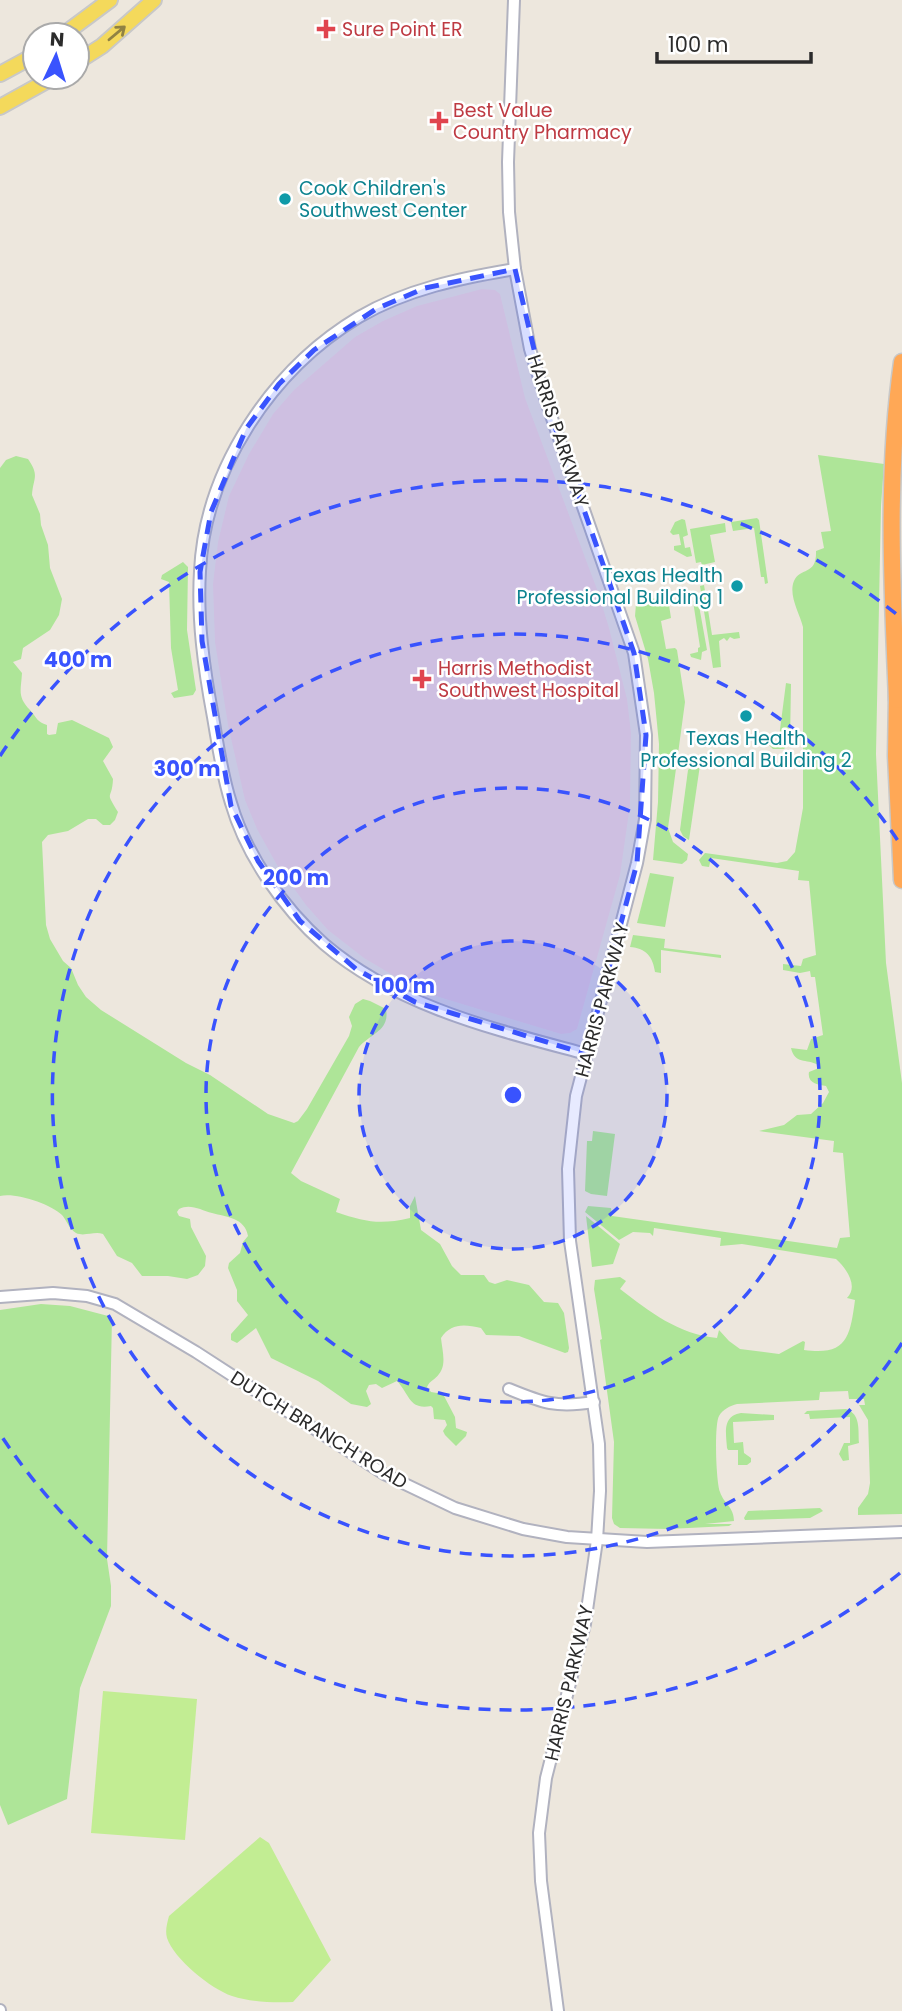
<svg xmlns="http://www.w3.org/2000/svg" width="902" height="2011" font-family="Poppins,sans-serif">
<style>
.medical{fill:#f4dada}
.green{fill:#aee598}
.pitch{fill:#c2ed93}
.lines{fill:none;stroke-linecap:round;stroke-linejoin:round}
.minor-casing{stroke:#b1b2bf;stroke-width:14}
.major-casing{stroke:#c8c8c8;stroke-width:18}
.highway-casing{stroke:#c8c8c8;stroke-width:19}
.minor{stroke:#fff;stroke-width:10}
.major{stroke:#f4d95b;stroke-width:14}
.highway{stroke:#ffa856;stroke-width:16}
.oneway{stroke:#908243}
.marked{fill:#3953fe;fill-opacity:0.2;stroke:#3953fe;stroke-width:5;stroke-dasharray:14 9;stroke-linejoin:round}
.ring{fill:none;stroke:#3953fe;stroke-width:3.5;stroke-dasharray:12 9}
.health-dot{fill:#e0444e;stroke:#fff;stroke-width:2.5}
.culture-dot{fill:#0f9aa8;stroke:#fff;stroke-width:2.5}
.labels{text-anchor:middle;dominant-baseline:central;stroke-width:5;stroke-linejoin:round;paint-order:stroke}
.health-label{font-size:19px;fill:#be3a42;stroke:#fff;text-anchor:start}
.culture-label{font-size:19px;fill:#0d838f;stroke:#fff;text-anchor:start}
.street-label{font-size:19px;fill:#2b2b2b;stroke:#fff}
.centre{fill:#3953fe;stroke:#fff;stroke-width:3.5}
.ring-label{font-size:21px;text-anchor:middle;font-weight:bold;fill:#3953fe;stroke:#fff;stroke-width:5;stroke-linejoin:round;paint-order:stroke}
</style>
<rect width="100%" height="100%" fill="#ede7dd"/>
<!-- medical -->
<polygon class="medical" points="482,289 495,290 500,294 525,398 598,592 609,628 627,699 631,733 630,805 620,875 577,1029 570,1033 561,1034 439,997 401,980 364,958 328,930 306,905 277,865 257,829 245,800 228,725 215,642 213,584 218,542 229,496 249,454 273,414 294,390 355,337 383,321 417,306"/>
<!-- green -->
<g class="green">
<path d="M818 455 884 464 881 506 876 754 886 963 902 1083V1514L858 1515V1508L868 1494 870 1483 868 1420 859 1405H865L864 1399H849L848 1391 820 1392 819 1400 737 1404C730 1406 723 1409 719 1416 714 1425 716 1482 720 1492 724 1504 734 1507 734 1521L705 1524H732L729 1526 668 1529 620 1528 614 1524 612 1518 614 1442 600 1340 602 1339 594 1289 595 1280 620 1277 626 1281 620 1289C650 1312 678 1334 717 1338L719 1330 729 1341 740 1349 779 1354 803 1341 805 1342 804 1350C847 1356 850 1337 855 1300L847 1298C859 1286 846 1268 836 1259L742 1244 720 1246 721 1238 654 1228 653 1236 650 1233 633 1232 619 1240 585 1212 588 1206 611 1208 612 1216 837 1248 840 1238 850 1237 843 1153 833 1152 834 1141 759 1131 784 1125 797 1115 811 1114 823 1103 829 1092 826 1086C818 1085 807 1083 809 1072L819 1068 818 1065C806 1058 795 1065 791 1048L807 1050 811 1039 823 1035 815 977H811L810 971 800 973 783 970V964L801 966 803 959 816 955 809 881 798 880 799 871 711 858 709 867 702 866 699 860 705 853 777 863 787 861 795 852 803 808V627C800 614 788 595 794 581 800 567 817 576 816 551L824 548 821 532 831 531Z"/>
<path d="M16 456 28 459C40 476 33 478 32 495L40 514 41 525 48 545 50 568 62 599 59 615 50 630 23 648 21 659 13 662 22 673C21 691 17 696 30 710 37 718 37 722 47 725V734L49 735 56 734 58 723 72 720 109 738 113 747 103 761 113 779C112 802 104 789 118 812L115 820 110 825H103L96 819H88L68 831 48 835 42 842 46 925 50 939 63 961 71 968 78 985 86 997 101 1010 186 1063 210 1075 268 1114 294 1123 298 1121 307 1109 349 1036 352 1026 349 1017 355 1004 363 999 370 1001 386 1009C390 1031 371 1033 359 1047L291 1173 301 1181 340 1199 336 1212C365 1222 380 1225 410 1218V1206L415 1196 421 1230 440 1244 452 1266 461 1275H484L489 1282 495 1284 507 1280 529 1285 544 1302 558 1303 564 1313 569 1348 568 1352 565 1353 519 1336 486 1335 481 1328C464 1324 451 1323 441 1338 442 1349 447 1365 439 1374 435 1380 430 1380 427 1387L431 1392 443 1394 455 1417 456 1428 467 1432 466 1436 456 1446 445 1435 443 1431 447 1425 445 1420 434 1419 433 1408 431 1406C409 1410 410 1395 397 1381L382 1388 376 1384 369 1385 366 1391 371 1404 367 1407 351 1404 318 1381 271 1358 256 1328 237 1343 231 1340V1334L248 1315 237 1301V1290L228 1268 229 1263 240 1253 243 1242 248 1236C245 1218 227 1217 212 1213 201 1210 190 1203 179 1209L177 1212 179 1216 190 1219 191 1227 206 1256 205 1266 198 1275 187 1279 168 1276H142L132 1263 117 1256 103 1234C94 1231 84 1237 76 1233 69 1229 67 1221 62 1215 51 1204 15 1192 0 1196V468L6 460Z"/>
<polygon points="757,518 759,520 768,583 765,584 764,577 761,577 754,528 733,531 731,522"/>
<polygon points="682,519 685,520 688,535 683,537 685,548 690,547 692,556 687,557 674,550 674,546 681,545 679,534 673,535 670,532 675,522"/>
<polygon points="725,523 726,532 710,535 715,562 702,565 701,562 696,563 690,529"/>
<polygon points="183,562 188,567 187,630 196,690 193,695 174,698 171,693 178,690 171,648 169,582 161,579 162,575"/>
<polygon points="704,585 712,635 739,632 740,638 734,639 730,637 727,641 724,638 719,641 721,667 713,668 700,586"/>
<polygon points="655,598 664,600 669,605 671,618 661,621 666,649 675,648 677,650 685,702 668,828 673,842 688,854 687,860 682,864 653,860 658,802 659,744 654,693 648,659 635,616 636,604"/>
<polygon points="698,600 707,650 702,652 701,660 691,657 690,654 698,652 698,648 700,647 693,601"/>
<polygon points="786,683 791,684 790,742 784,749 773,749 769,745 778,745"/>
<polygon points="700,765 689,840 683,836 680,830 688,770 692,766"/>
<polygon points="650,873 674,877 665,927 637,923"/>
<path d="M633 935 665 939 664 948 721 955V958L661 950V973L655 972C653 957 646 948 630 947Z"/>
<polygon points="593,1131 615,1134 607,1196 591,1194 585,1191 587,1141 592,1141"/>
<polygon points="586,1216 620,1244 613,1264 592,1267"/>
<polygon points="41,1304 70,1306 112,1317 107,1559 111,1586 111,1606 80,1688 67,1799 8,1825 0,1805 0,1310"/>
<path d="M846 1409C861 1414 858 1430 859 1443L848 1446 849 1460 843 1461 839 1454 844 1443H850V1417L810 1419 809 1414H804L807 1411Z"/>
<path d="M741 1413 774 1415V1420L733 1422 734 1443 743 1442 744 1453 751 1458V1462L747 1465H738V1450H728L727 1448C726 1433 722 1416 741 1413Z"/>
<polygon points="820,1508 823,1511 810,1518 745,1520 744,1518 748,1511"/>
</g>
<!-- pitch -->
<g class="pitch">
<polygon points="103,1691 197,1699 185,1840 91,1833"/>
<path d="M260 1837 269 1843 331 1960 293 2002C273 2003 251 2002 232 1996 211 1989 174 1959 167 1938 165 1930 167 1924 169 1916Z"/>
</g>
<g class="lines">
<!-- minor casing -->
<g class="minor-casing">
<g id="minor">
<polyline points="514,0 508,162 509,212 515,269 530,349 547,404 634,653 646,735 645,819 637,863 576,1096 568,1169 570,1241 599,1444 600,1491 597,1540 585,1624 546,1778 539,1833 541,1881 558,2011"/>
<path d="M515 269C461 278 407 289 359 317 272 369 205 469 200 571 197 620 204 669 213 717 218 746 222 775 231 803 246 855 283 908 324 944 398 1007 494 1029 586 1054"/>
<polyline points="0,1297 53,1293 87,1296 115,1304 196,1352 384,1474 455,1508 523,1529 567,1537 647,1542 902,1532"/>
<path d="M509 1389C543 1403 556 1408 594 1402"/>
<polyline points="0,2010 0,2011"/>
</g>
</g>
<!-- major casing -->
<g class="major-casing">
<g id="major">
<polyline points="63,35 110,0"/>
<polyline points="77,62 102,46 154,0"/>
<polyline points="0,74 35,55"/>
<polyline points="0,107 54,77"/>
</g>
</g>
<!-- highway casing -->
<g class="highway-casing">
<g id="highway">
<polyline points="897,692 896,756 902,880"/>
<path d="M897 700C892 587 886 475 902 362"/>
</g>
</g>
<!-- minor -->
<use href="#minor" class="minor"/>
<!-- major -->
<use href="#major" class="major"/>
<!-- highway -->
<use href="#highway" class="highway"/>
</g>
<!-- one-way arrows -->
<defs><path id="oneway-shaft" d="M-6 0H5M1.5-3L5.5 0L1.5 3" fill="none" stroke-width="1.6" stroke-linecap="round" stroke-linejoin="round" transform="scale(1.75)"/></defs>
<use class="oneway" href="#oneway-shaft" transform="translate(117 33) rotate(-40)"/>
<!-- marked area -->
<path class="marked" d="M515 269 547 404 634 653 646 735 637 863 586 1054 415 1002 356 969 300 921 258 861 231 806 202 641 200 572 211 512 246 429 279 384 314 350 376 309 425 288Z"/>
<!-- distance rings -->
<circle cx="513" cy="1095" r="154" fill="#3953fe" fill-opacity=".12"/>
<g class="ring">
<circle cx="513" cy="1095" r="154"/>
<circle cx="513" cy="1095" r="307"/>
<path d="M902 1343A461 461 0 1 1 902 847"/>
<path d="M900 1573A615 615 0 0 1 0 1434M0 756A615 615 0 0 1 900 617"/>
</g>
<!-- markers -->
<g class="health-dot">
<path d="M322.5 18.5h7v7h7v7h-7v7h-7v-7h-7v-7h7z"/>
<path d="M435.5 110.5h7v7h7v7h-7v7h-7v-7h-7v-7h7z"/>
<path d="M418.5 668.5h7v7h7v7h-7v7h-7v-7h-7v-7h7z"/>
</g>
<g class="culture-dot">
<circle cx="285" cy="199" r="7"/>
<circle cx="737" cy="586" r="7"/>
<circle cx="746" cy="716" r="7"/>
</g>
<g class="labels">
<!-- health labels -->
<g class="health-label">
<text x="342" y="29">Sure Point ER</text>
<text x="453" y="110">Best Value<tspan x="453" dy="22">Country Pharmacy</tspan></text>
<text x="438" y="668">Harris Methodist<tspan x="438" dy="22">Southwest Hospital</tspan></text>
</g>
<!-- culture labels -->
<g class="culture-label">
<text x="299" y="188">Cook Children's<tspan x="299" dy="22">Southwest Center</tspan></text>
<text x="723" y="575" text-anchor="end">Texas Health<tspan x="723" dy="22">Professional Building 1</tspan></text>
<text x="746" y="738" text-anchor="middle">Texas Health<tspan x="746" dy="22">Professional Building 2</tspan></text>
</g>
<!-- street labels -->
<g class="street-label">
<text transform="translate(558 431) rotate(72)">HARRIS PARKWAY</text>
<text transform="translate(602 1000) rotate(-75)">HARRIS PARKWAY</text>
<text transform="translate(319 1430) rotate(32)">DUTCH BRANCH ROAD</text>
<text transform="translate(569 1683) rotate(-77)">HARRIS PARKWAY</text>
</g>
</g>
<circle cx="513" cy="1095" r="10" class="centre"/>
<g class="ring-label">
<text x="78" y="667">400 m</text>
<text x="187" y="776">300 m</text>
<text x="296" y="885">200 m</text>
<text x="404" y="993">100 m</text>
</g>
<!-- north arrow -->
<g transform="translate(56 56) rotate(4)"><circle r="33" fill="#ffffff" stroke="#aaaaaa" stroke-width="2"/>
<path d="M0-5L12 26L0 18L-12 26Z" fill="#3953fe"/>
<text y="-10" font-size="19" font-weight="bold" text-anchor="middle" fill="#2b2b2b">N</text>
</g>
<!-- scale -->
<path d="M657 52v10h154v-10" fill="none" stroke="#2b2b2b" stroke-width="3.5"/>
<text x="668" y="52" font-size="21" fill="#2b2b2b" stroke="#ffffff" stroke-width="5" paint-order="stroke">100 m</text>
</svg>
